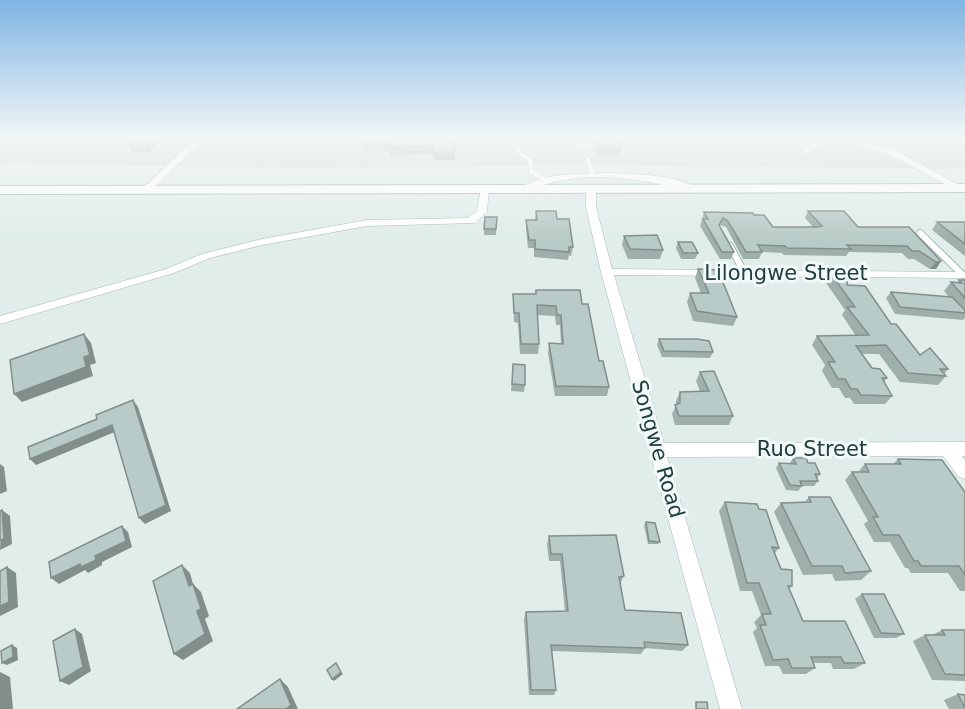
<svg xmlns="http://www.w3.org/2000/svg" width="965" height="709" font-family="'DejaVu Sans',sans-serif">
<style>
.built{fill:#cfdddc}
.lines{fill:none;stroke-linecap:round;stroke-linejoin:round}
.service-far1-casing{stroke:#a3b6b4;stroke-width:5}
.service-casing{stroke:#a3b6b4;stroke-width:8}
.minor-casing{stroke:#a3b6b4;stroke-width:1}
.secondary-casing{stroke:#9ebab8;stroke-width:2}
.service-far1{stroke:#fff;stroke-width:4.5}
.service{stroke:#fff;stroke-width:6}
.minor{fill:#fff;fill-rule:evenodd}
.secondary{fill:#fff;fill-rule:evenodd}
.wall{fill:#9fafac}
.shaded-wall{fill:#828e8c}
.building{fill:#b9cbc8;stroke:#828e8c;stroke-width:1.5}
.labels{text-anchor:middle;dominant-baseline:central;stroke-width:6;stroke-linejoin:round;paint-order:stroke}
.street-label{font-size:21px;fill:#204040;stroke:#f2f9f8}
</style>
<rect width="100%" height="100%" fill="#e1edeb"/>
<!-- built -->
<polygon class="built" points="0,138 965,138 965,169 579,165 307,168 0,164"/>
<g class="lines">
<!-- service-far1 casing -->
<g class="service-far1-casing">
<g id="service-far1">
<polyline points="514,141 521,154 530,160 531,171 545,180"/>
<polyline points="579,145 587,145 587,138"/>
<polyline points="805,151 826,138"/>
<polyline points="588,160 592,174"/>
</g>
</g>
<!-- service casing -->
<g class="service-casing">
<g id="service">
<polyline points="920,233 963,275"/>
<polyline points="730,246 744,272"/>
</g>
</g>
<!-- minor casing -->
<g class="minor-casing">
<g id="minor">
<polygon points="196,138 205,138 149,192 143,192 143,188"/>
<polygon points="836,138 850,138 897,151 964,188 956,190 891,155"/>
<path d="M608 173C632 174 677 174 697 189L692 192C646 179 590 170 543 185 537 187 531 190 525 192L520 189C542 172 581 174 608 173Z"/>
<polygon points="591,185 596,188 596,207 612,269 965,272 965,278 614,275 664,443 965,442 965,456 962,456 965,460 965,479 959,477 943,456 667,457 742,709 720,709 601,272 586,207 586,188"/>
<polygon points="481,187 489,189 487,212 475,223 367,226 262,245 210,258 174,273 0,324 0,316 166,269 202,254 262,239 367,220 468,218 477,211"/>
</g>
</g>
<!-- secondary casing -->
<g class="secondary-casing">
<polygon id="secondary" points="965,184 965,192 0,194 0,186"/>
</g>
<!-- service-far1 -->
<use href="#service-far1" class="service-far1"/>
<!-- service -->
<use href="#service" class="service"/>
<!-- minor -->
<use href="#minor" class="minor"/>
<!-- secondary -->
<use href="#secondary" class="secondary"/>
</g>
<!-- wall -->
<g class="wall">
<polygon points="162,138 148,153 132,153 128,144"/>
<polygon points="453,138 455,160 434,160 433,153 390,156 390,151 365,151 364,144"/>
<polygon points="595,138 619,138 621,148 619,155 597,155"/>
<polygon points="536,211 557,219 573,247 571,256 569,255 568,260 534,257 534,248 528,248 526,228 526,220 535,220"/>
<polygon points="808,211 858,227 909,227 941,261 936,269 930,269 914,259 908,259 902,253 849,252 846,256 784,255 782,253 762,252 759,259 743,259 726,227 721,225 720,226 734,252 731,259 720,259 700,226 704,212 754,215 773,227 813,227 805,218"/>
<polygon points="497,217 496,235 484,235 484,229"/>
<polygon points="937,222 965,222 965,256 932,230"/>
<polygon points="624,236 663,250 660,259 628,259 622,245"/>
<polygon points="678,242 698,253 695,259 681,259 676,248"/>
<polygon points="698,269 737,317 733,326 693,321 687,302 690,293 701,293 695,278"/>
<polygon points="831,274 847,285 891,324 920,355 948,369 944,374 946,376 938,385 900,382 879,354 862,354 872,368 887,378 884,382 892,396 885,404 854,404 850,398 845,398 839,388 832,388 822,371 825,365 812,345 817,336 856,336 842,315 845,310 826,283"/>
<polygon points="959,280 965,280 965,318 963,320 895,314 886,298 891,292 949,297 944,291 951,282 957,283"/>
<polygon points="536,290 582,304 599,361 609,387 607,396 555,396 548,353 549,343 561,344 560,325 556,325 555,316 537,315 539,344 538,354 520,354 518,323 514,322 513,294 535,294"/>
<polygon points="659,339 713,352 710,358 662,357 657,345"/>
<polygon points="513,364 525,385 524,392 511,391"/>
<polygon points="700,372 733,416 729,425 675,425 672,414 676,405 676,401 680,392 700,391 696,381"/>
<polygon points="793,458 808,463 820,474 817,478 818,481 814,486 802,486 798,491 786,490 776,468 779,463 790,463"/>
<polygon points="898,459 965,492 965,591 960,591 948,573 911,573 908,568 905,568 890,542 874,542 864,524 868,521 845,480 852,472 858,472 865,464 893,464"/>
<polygon points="809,497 871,571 861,580 835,581 832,574 803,575 774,512 781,503 805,502"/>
<polygon points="725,502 759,509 779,548 775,553 781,569 792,586 789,589 803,621 865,663 854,669 833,669 831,663 814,663 815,668 806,674 783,674 779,666 765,666 753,632 757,628 754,622 761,615 752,591 740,591 719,511"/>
<polygon points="646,522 660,542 658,544 648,544 644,525"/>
<polygon points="549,536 624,576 620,584 625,610 688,645 682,651 645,648 641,654 552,651 556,690 554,695 529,695 524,619 526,612 565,611 560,561 549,561 547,544"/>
<polygon points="862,594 904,634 896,638 874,638 855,599"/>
<polygon points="942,630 965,630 965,681 932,680 913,641 925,635 932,635"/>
<polygon points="958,694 965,709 949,709 944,700"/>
</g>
<!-- shaded-wall -->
<g class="shaded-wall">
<polygon points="150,138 162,138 148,153 144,144"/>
<polygon points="941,261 936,269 930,269 936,262"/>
<polygon points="84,334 91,343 96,363 90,365 93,376 22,402 14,394 84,357"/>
<polygon points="133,400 138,407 171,511 145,524 139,518"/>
<polygon points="112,425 117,431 36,465 30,459"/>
<polygon points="0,464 4,467 7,491 0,494"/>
<polygon points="2,510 10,516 12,544 0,550"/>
<polygon points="122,526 128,532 132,547 102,562 102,565 88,573 85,570 59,584 51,578 95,556"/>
<polygon points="182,565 190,573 193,584 201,592 209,616 205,619 213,641 183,660 174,654 197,611"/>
<polygon points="7,567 16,573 18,607 0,616 0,606"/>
<polygon points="75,629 82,634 91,671 69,685 60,681"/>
<polygon points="12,645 17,648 18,660 7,665 2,663"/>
<polygon points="0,672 10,677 13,709 0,709"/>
<polygon points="341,672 343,674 334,681 332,679"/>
<polygon points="280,679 288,687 298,709 286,709"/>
</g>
<!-- building -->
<g class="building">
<polygon points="134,138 150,138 144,144 128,144"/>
<polygon points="364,138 453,138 455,152 433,153 433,146 389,148 389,144 364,144"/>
<polygon points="597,138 619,138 621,148 598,148"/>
<polygon points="536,211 556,211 557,219 569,219 573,247 569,247 569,252 535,249 535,240 529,240 526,220 537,220"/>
<polygon points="808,211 844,211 858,227 909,227 941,261 936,262 919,251 912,251 907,246 847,245 851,249 787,248 785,246 758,245 762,252 746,252 728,221 723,218 719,225 734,252 722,252 703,219 708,219 704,212 753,213 754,215 764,215 773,227 817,227 822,226"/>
<polygon points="485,217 497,217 496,229 484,229"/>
<polygon points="937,222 965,222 965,244"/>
<polygon points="657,235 663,250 630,249 624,236"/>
<polygon points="678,242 692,242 698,253 683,253"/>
<polygon points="698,269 718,270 737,317 697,311 690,293 709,293"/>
<polygon points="831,274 847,274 847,285 865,286 891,324 896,324 920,355 930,348 948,369 940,369 946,376 908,373 886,345 856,346 872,368 880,369 887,378 882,378 892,396 861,395 857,389 851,389 845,379 838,379 828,362 835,362 817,336 869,335 847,307 855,307"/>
<polygon points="959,280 965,280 965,298 951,282 962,283"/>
<polygon points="536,290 580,290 582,304 588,304 599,361 603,361 609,387 556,386 549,343 563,344 561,315 557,315 556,306 537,305 539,344 521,344 519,313 514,313 513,294 536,294"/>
<polygon points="891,292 952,297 965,310 965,313 900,307"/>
<polygon points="84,334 90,355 84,357 86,367 14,394 10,360"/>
<polygon points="659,339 697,339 709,341 713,352 664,351"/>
<polygon points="513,364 525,365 525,385 512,384"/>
<polygon points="714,371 733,416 679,416 675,405 680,403 680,392 709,391 700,372"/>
<polygon points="133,400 166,505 139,518 112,425 30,459 28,447 97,419 96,415"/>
<polygon points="793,458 806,458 808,463 815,463 820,474 815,474 818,481 800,481 802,486 790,485 779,463 796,464"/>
<polygon points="898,459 942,460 965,492 965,575 959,566 921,566 918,561 914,561 899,535 883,535 873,517 878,517 852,472 869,472 865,464 901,464"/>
<polygon points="809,497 830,497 871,571 845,573 842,566 812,566 781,503 811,502"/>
<polygon points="725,502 757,504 759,509 766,510 779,548 772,547 781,569 792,570 792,586 788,586 803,621 845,621 865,663 844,663 841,657 811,657 815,668 792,668 788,659 773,660 760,625 766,625 762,614 771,614 759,583 747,583"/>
<polygon points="2,510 4,539 0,540 0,511"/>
<polygon points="646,522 655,523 660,542 649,541"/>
<polygon points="122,526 126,541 95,556 96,560 81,567 80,564 51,578 49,562"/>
<polygon points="616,535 624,576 619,577 625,610 681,613 688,645 644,642 645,648 551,645 556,690 531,690 526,612 568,611 562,554 551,554 549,536"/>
<polygon points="182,565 189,586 193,584 201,609 197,611 205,634 174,654 153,581"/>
<polygon points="7,567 9,602 0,606 0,571"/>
<polygon points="862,594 884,594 904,634 881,633"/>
<polygon points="75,629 83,667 60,681 53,641"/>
<polygon points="942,630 965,630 965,675 945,674 925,635 945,635"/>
<polygon points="12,645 13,657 2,663 1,651"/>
<polygon points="336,663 341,672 332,679 327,670"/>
<polygon points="280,679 291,705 286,709 237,709"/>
<polygon points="958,694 965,695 965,708"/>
<polygon points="696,702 707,702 708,709 696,709"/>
</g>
<!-- sky -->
<linearGradient id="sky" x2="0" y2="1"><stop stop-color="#80b4e2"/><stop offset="0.58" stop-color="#f2f7f6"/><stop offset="1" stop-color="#f2f7f6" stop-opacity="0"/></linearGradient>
<rect width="965" height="238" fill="url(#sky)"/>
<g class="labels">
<!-- street labels -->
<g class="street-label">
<text x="786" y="273">Lilongwe Street</text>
<text transform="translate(658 449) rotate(74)">Songwe Road</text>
<text x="812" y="449">Ruo Street</text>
</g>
</g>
</svg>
